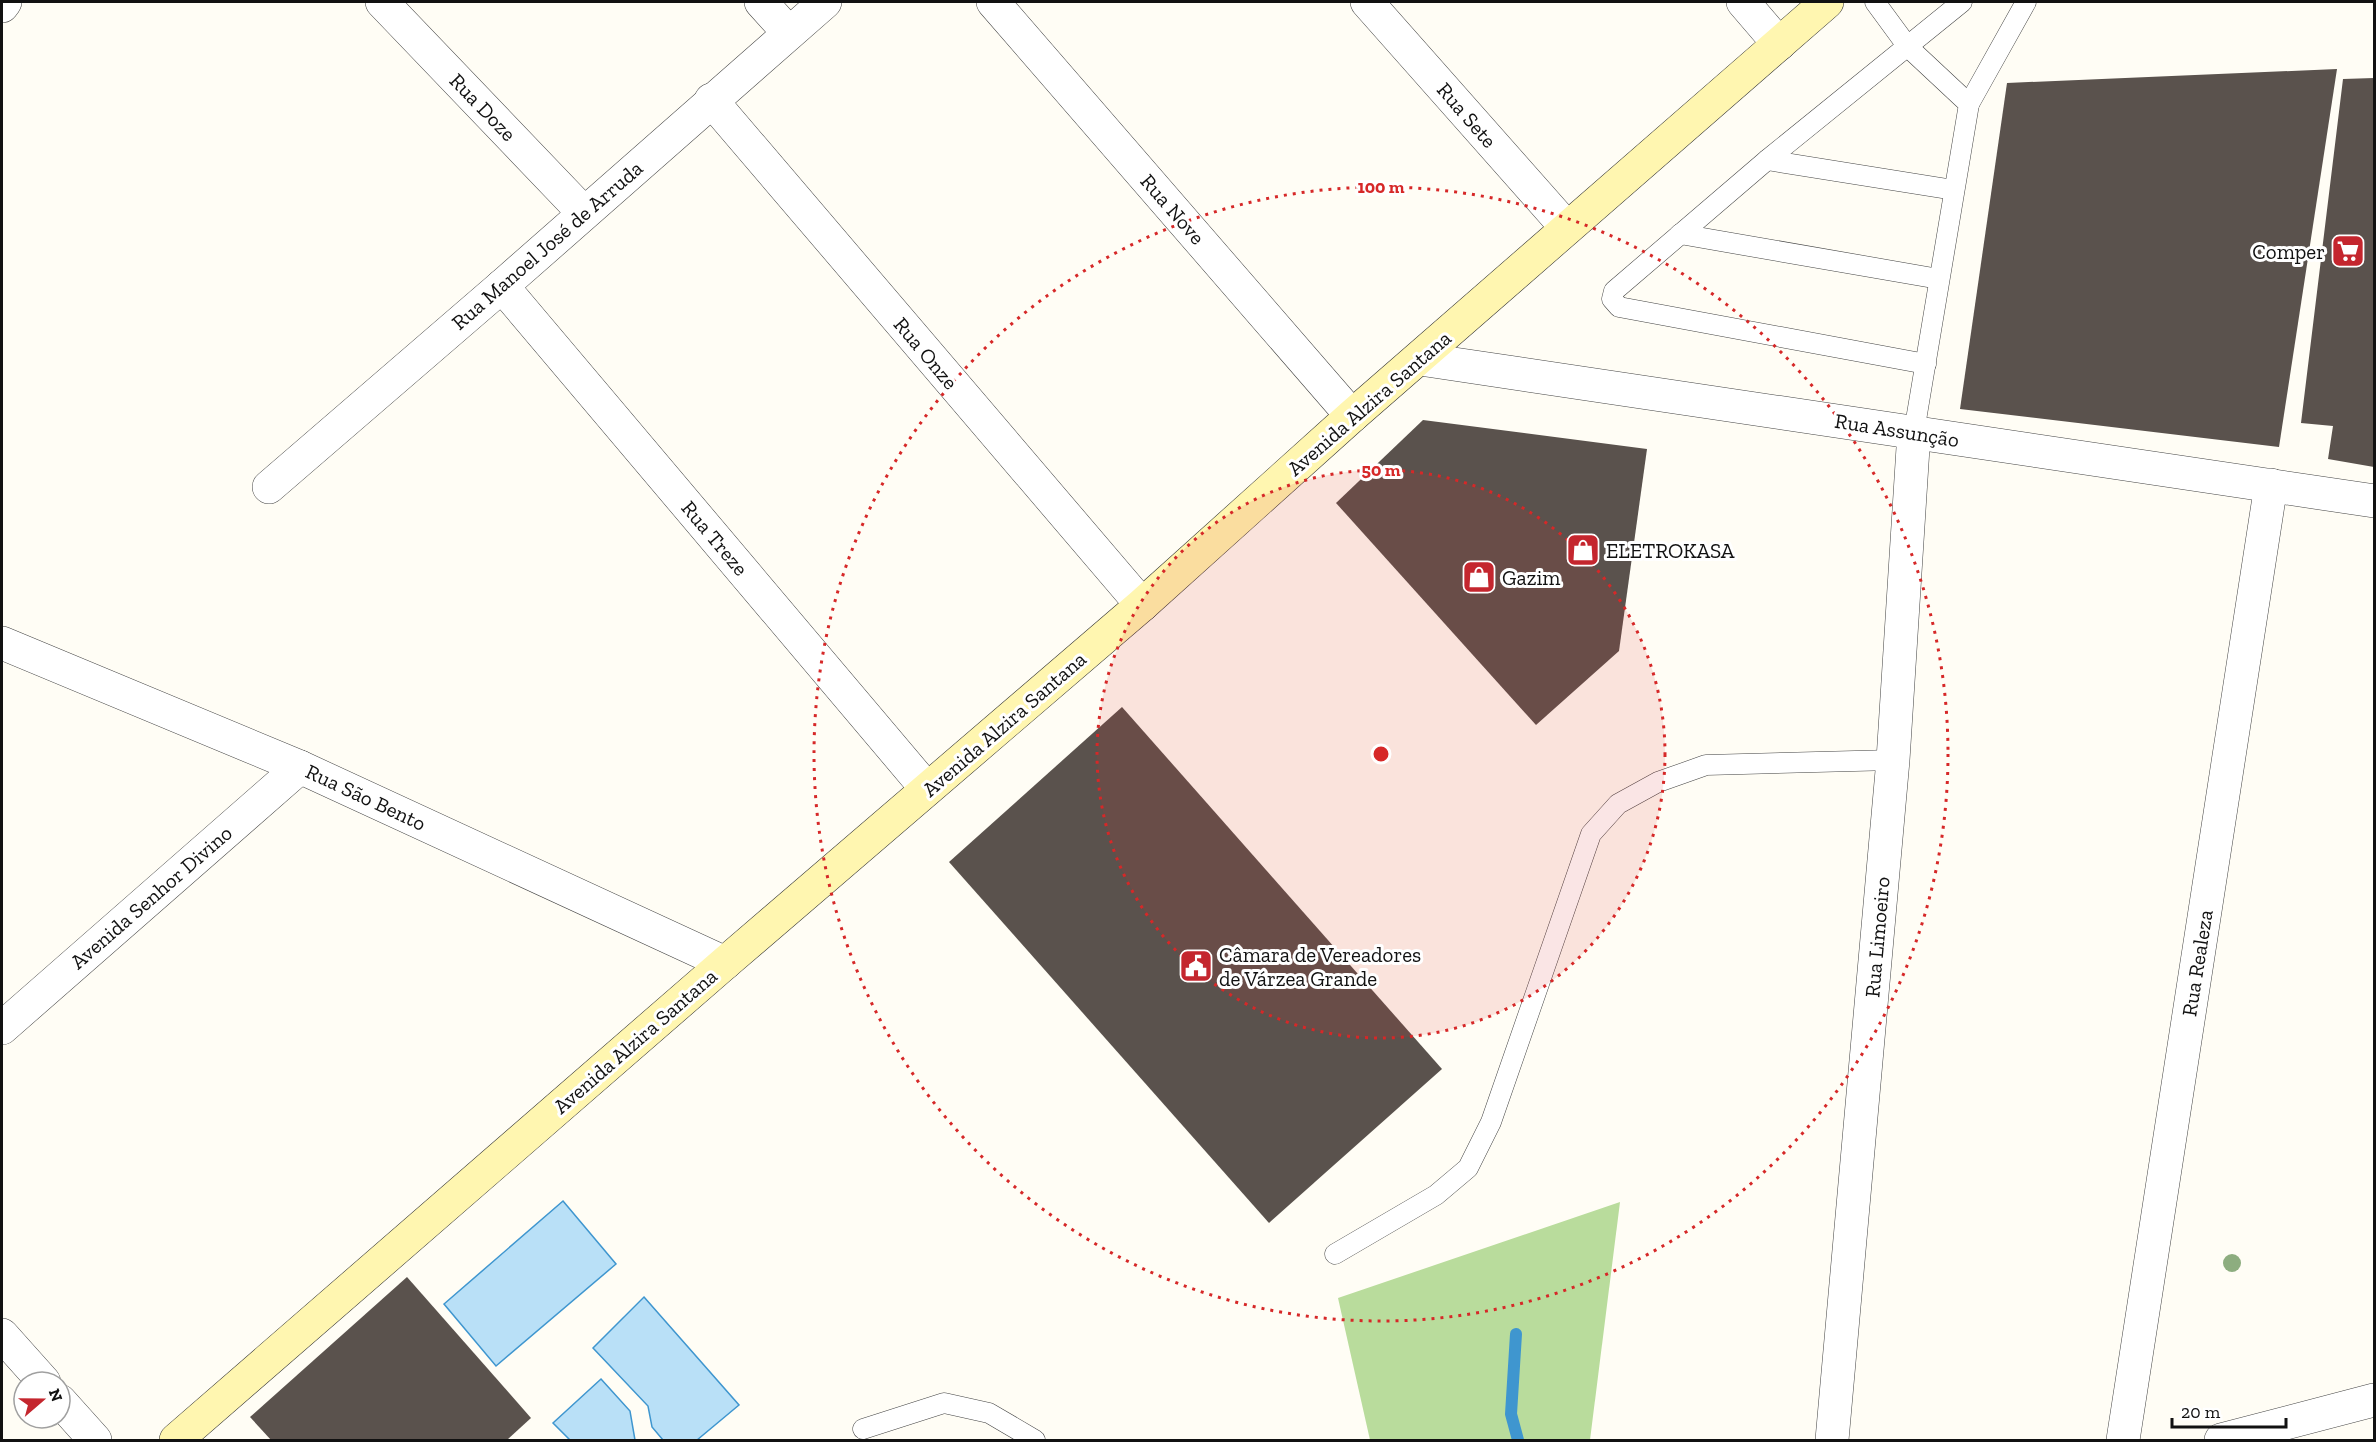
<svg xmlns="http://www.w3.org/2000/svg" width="2376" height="1442" font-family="'Zilla Slab',serif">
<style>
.forest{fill:#b9dc9c}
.water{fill:#b9e0f7;stroke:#3f96cf;stroke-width:1.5}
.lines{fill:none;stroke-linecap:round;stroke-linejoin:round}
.stream{stroke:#3f96cf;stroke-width:12}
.building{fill:#5a524d}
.service-casing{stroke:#444;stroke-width:21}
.minor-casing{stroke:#444;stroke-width:34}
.tertiary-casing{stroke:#444;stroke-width:34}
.secondary-casing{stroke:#333;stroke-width:34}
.service{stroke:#fff;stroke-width:20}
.minor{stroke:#fff;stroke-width:33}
.tertiary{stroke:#fff;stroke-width:33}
.secondary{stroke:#fff6b0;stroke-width:33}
.tree{fill:#8dad7f}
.ring{fill:none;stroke:#d62828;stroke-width:3;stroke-dasharray:3 6}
.labels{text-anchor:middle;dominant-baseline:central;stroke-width:6;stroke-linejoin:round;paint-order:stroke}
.street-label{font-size:21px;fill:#111;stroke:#fff}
.poi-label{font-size:21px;fill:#111;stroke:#fff;text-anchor:start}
.centre{fill:#d62828;stroke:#fff;stroke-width:3}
.ring-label{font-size:18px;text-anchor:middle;font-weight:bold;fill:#d62828;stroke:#fff;stroke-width:6;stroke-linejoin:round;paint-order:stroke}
</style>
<rect width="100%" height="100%" fill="#fffdf5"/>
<!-- forest -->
<polygon class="forest" points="1620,1202 1590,1440 1370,1440 1338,1298"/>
<!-- water -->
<g class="water">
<polygon points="563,1201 616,1264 496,1366 444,1304"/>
<polygon points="644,1297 739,1405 697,1440 663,1440 652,1427 648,1406 593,1348"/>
<polygon points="601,1379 630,1411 635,1440 570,1440 553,1423"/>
</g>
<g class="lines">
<!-- stream -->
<polyline class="stream" points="1516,1334 1511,1414 1518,1440"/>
</g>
<!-- building -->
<g class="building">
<polygon points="2337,69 2279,447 1960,409 2007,83"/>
<polygon points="2374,78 2374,467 2328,459 2333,426 2301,423 2343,79"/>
<polygon points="1423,420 1647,449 1619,651 1536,725 1336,503"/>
<polygon points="1122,707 1442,1069 1269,1223 949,862"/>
<polygon points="407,1277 531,1418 507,1440 271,1440 250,1417"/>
</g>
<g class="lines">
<!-- service casing -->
<g class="service-casing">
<g id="service">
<polyline points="1875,2 1908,47 1969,104 1914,432"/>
<polyline points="1969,104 2026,2"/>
<polyline points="1767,160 1954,190"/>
<polyline points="1680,234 1939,279"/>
<polyline points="1926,364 1619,307 1612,299 1614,291 1767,160 1962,2"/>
<polyline points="1335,1254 1436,1195 1468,1168 1491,1122 1591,834 1618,804 1658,782 1706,765 1893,760"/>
<polyline points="863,1429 944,1403 989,1413 1035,1440"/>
</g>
</g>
<!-- minor casing -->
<g class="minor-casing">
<g id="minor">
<polyline points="382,2 584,213"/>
<polyline points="761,2 789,33"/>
<polyline points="993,2 1352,416"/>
<polyline points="1367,2 1567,228"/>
<polyline points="1743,2 1779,44"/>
<polyline points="2,6 5,2"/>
<polyline points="711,100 1142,605"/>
<polyline points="502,286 927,789"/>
<polyline points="1420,359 2374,501"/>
<polyline points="269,487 502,286 825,2"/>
<polyline points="2,643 300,767 725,963"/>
<polyline points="2,1028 300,767"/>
<polyline points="2,1335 44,1382"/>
<polyline points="60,1401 95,1440"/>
<polyline points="1832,1440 1893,760 1914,432"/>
<polyline points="2123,1440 2271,485"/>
</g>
</g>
<!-- tertiary casing -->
<g class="tertiary-casing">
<polyline id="tertiary" points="2221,1440 2374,1400"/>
</g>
<!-- secondary casing -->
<g class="secondary-casing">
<polyline id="secondary" points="176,1440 725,963 1142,605 1352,416 1827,2"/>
</g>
<!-- service -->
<use href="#service" class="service"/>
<!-- minor -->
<use href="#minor" class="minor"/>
<!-- tertiary -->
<use href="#tertiary" class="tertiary"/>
<!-- secondary -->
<use href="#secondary" class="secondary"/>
</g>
<!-- trees -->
<circle class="tree" cx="2232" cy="1263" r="9"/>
<!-- distance rings -->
<circle cx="1381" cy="754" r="284" fill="#d62828" fill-opacity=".12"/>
<g class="ring">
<circle cx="1381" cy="754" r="284"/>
<circle cx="1381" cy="754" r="567"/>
</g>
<!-- icons -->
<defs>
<g id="supermarket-square" transform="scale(1.725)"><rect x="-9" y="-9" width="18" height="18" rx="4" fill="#c4262e" stroke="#fff"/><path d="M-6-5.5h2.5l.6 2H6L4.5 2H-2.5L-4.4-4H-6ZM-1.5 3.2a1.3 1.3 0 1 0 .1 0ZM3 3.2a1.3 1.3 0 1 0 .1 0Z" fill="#fff"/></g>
<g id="shop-square" transform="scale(1.725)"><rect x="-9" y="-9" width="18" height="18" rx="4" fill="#c4262e" stroke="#fff"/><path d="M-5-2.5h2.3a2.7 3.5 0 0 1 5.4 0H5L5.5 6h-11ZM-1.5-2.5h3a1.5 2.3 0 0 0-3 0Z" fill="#fff"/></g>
<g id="civic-square" transform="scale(1.725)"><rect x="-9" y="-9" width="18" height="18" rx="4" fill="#c4262e" stroke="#fff"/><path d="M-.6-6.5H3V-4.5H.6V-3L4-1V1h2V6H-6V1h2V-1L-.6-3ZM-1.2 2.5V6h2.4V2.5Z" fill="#fff"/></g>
</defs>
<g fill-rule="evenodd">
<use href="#supermarket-square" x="2348" y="251"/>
<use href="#shop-square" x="1583" y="550"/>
<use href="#shop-square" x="1479" y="577"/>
<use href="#civic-square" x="1196" y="966"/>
</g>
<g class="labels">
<!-- street labels -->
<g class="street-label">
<text transform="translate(483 107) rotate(46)">Rua Doze</text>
<text transform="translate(1467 115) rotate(49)">Rua Sete</text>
<text transform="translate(1173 209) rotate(49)">Rua Nove</text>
<text transform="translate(547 245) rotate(-41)">Rua Manoel José de Arruda</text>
<text transform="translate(926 353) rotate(50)">Rua Onze</text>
<text transform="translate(1369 403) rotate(-41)">Avenida Alzira Santana</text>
<text transform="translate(1897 430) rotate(9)">Rua Assunção</text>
<text transform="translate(715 538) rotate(50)">Rua Treze</text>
<text transform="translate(1004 724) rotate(-41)">Avenida Alzira Santana</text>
<text transform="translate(366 797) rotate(25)">Rua São Bento</text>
<text transform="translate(151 897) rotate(-41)">Avenida Senhor Divino</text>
<text transform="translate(1877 937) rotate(-85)">Rua Limoeiro</text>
<text transform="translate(2197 963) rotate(-81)">Rua Realeza</text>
<text transform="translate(635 1041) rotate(-41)">Avenida Alzira Santana</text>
</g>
<!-- poi labels -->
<g class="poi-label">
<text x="2325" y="251" text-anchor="end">Comper</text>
<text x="1606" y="550">ELETROKASA</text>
<text x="1502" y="577">Gazim</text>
<text x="1219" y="954">Câmara de Vereadores<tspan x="1219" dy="24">de Várzea Grande</tspan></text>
</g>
</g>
<circle cx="1381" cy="754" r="9" class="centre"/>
<g class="ring-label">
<text x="1381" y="193">100 m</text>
<text x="1381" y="476">50 m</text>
</g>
<!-- border -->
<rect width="2376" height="1442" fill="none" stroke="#111111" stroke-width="6"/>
<!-- north arrow -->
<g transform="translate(42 1400) rotate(70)"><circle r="28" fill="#ffffff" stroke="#a0a0a0" stroke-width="1.5"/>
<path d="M0-4.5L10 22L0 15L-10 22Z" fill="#c4262e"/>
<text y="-9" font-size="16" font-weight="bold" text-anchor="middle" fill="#111111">N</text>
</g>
<!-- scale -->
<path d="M2172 1418v9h114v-9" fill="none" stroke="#111111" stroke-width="3"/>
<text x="2181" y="1418" font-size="18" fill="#111111" stroke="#ffffff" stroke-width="4.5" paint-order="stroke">20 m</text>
</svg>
